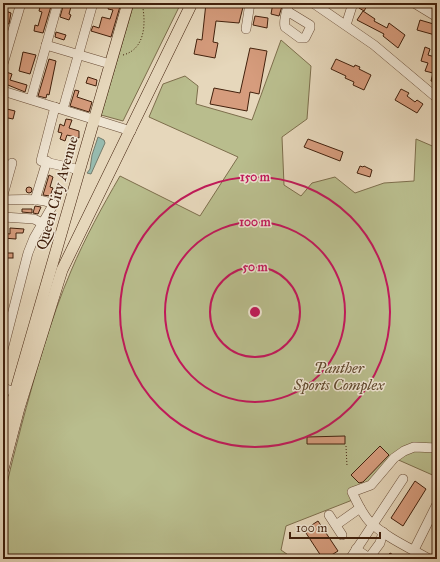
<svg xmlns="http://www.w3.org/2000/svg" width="440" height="562" font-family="'IM FELL Great Primer',serif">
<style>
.green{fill:#b9bd8d;stroke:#7d6e4c}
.water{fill:#96baae;stroke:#747c6d}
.building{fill:#d69c7d;stroke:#41200c}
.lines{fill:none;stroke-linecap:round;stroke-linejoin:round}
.minor-casing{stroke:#6a4e38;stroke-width:10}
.major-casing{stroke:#41200c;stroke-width:12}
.path{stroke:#41200c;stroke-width:1;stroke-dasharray:1 2;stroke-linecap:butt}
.minor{stroke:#efe5d3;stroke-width:9}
.major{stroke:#e6d7bb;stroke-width:11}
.ring{fill:none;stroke:#c2185b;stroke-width:2}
.labels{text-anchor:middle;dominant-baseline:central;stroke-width:3;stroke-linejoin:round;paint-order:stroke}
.street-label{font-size:15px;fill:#41200c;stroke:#efe5d3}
.park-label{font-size:15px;font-style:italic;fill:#5f472c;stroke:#efe5d3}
.centre{fill:#c2185b;stroke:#efe5d3;stroke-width:2}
.ring-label{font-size:12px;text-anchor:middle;font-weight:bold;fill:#c2185b;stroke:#efe5d3;stroke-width:3;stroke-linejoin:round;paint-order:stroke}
</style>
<rect width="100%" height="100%" fill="#e6d7bb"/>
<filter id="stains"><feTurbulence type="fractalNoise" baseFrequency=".005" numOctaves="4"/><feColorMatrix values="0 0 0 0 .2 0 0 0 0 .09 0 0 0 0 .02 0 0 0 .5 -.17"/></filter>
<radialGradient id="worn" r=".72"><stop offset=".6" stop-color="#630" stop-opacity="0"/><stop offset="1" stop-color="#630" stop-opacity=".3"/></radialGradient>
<!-- green -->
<g class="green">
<polygon points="134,3 181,3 123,121 101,115"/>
<path d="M281 40 311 66 307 119 282 137 284 185 301 196 312 183 335 177 355 193 384 183 414 181 416 139 437 148V477L394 458 375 482 352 492 355 499 286 526 281 550 294 559H6C5 544 3 528 3 513 5 484 14 456 21 427 35 375 50 320 71 271 85 238 102 207 120 176L200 216 238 157 149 117 163 84 185 76 198 86 196 104 252 120Z"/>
</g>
<!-- water -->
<polygon class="water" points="98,137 104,140 105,143 91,174 87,173 90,169 92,155"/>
<!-- building -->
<g class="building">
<polygon points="41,3 52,3 43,33 34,31 35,25 38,26 42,12 39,11"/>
<polygon points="64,3 72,3 69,14 71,15 69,20 60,17"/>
<polygon points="110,3 121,3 111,37 91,31 93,26 99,28 102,17 110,19 113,10 108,9"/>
<polygon points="206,3 244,3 239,23 216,21 213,42 218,43 215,58 194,54 197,39 202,40"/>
<polygon points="273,3 283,3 279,16 271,14"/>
<polygon points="362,3 367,6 364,11 359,8"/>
<polygon points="3,10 11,13 9,24 3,22"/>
<polygon points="363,11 375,19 374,21 387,28 389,23 405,35 398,48 383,36 384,34 357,20"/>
<polygon points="255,16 268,18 267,28 253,25"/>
<polygon points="420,20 437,25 435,35 417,30"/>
<polygon points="56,32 66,35 64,40 55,37"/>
<polygon points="425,47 430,49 428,55 435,57 434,59 437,60 437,83 431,81 433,73 425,71 428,63 421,61"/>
<polygon points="250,48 267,51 259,94 250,92 247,111 210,104 214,88 240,93"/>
<polygon points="23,52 36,55 30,74 19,71"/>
<polygon points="49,59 56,61 49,95 47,94 46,98 38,96"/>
<polygon points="336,59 354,67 355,65 360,67 359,69 371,75 364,90 353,85 354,82 345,78 346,76 331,69"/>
<polygon points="6,72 12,74 10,80 27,85 25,92 3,83"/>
<polygon points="88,77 97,80 96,86 86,83"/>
<polygon points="401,89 409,93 407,96 415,102 417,100 423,104 417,113 395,100"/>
<polygon points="75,90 79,91 77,97 92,102 89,112 70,106"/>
<polygon points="3,108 15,111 13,119 3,117"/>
<polygon points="66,119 72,120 69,128 79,131 79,138 67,135 65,141 60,139 62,133 58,132 60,124 64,126"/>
<polygon points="308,139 343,152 340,161 304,147"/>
<polygon points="360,166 363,167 364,166 372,170 370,177 357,173"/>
<polygon points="49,175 53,177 50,187 53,188 50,196 43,195"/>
<circle cx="29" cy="190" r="3"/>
<polygon points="35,206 41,207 38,214 33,213"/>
<polygon points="22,209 32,209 32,213 22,212"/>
<polygon points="10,228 24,229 23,233 16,233 16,239 3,238 3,233 10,234"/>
<rect x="3" y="253" width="10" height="5"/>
<polygon points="345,436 345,444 307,444 307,437"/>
<polygon points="380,446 389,455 363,482 359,483 351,475"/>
<polygon points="415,481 426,489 403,526 391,518"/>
<polygon points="318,521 338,551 325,559 323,559 304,530"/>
<polygon points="390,553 400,559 386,559"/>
</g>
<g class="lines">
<!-- minor casing -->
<g class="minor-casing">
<g id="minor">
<polyline points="313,3 374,45 437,98"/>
<polyline points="414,3 437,17"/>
<path d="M287 11 310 25V28L305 38H300L285 27C283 20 287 10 289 3"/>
<polyline points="346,25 353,3"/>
<polyline points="246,29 250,3"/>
<polyline points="46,45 110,64"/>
<polyline points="3,64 21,3"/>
<polyline points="3,91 131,131"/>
<polyline points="31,99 58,3"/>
<polyline points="55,107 41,161 80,170"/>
<polyline points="63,109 93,3"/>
<polyline points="3,195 12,163"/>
<path d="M3 200C15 200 45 197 53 205L34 238 28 253 3 350"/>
<polyline points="35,200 47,161"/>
<polyline points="3,217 34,219 42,223"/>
<polyline points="3,388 21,394"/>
<polyline points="329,515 342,535"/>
<polyline points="336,525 360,508"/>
<polyline points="356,549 369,558 380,543 383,532"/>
<polyline points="414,550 437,504"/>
<polyline points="350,559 403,479"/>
<path d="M429 559C410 548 385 537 369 521 361 512 357 502 352 492L371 485 394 458 404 451 414 447 437 448"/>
</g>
</g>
<!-- major casing -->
<g class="major-casing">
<g id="major">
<polyline points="3,434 128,3"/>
<polyline points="3,469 19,408 62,270 192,3"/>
</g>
</g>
<!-- path -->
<g class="path">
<path d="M123 55C146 49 146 22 142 3"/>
<polyline points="346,446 347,466"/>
</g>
<!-- minor -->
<use href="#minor" class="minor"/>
<!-- major -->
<use href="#major" class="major"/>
</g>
<!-- distance rings -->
<g class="ring">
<circle cx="255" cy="312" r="45"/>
<circle cx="255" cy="312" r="90"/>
<circle cx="255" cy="312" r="135"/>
</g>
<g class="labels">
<!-- street labels -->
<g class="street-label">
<text transform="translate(57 193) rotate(-74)">Queen City Avenue</text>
</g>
<!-- park labels -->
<g class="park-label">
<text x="339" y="368">Panther<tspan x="339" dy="17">Sports Complex</tspan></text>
</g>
</g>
<circle cx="255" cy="312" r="6" class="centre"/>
<g class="ring-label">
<text x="255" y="181">150 m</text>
<text x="255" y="226">100 m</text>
<text x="255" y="271">50 m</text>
</g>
<!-- margin -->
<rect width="440" height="562" fill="none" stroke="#e6d7bb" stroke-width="16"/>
<rect x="4" y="4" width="432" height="554" fill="none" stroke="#41200c" stroke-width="2"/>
<rect x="8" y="8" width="424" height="546" fill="none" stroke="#41200c"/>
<!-- scale -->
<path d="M290 532v6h90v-6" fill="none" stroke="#41200c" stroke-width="2"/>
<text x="296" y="532" font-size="12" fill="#41200c" stroke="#efe5d3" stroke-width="3" paint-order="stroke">100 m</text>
<rect width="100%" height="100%" filter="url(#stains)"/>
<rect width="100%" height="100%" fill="url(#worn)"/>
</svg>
